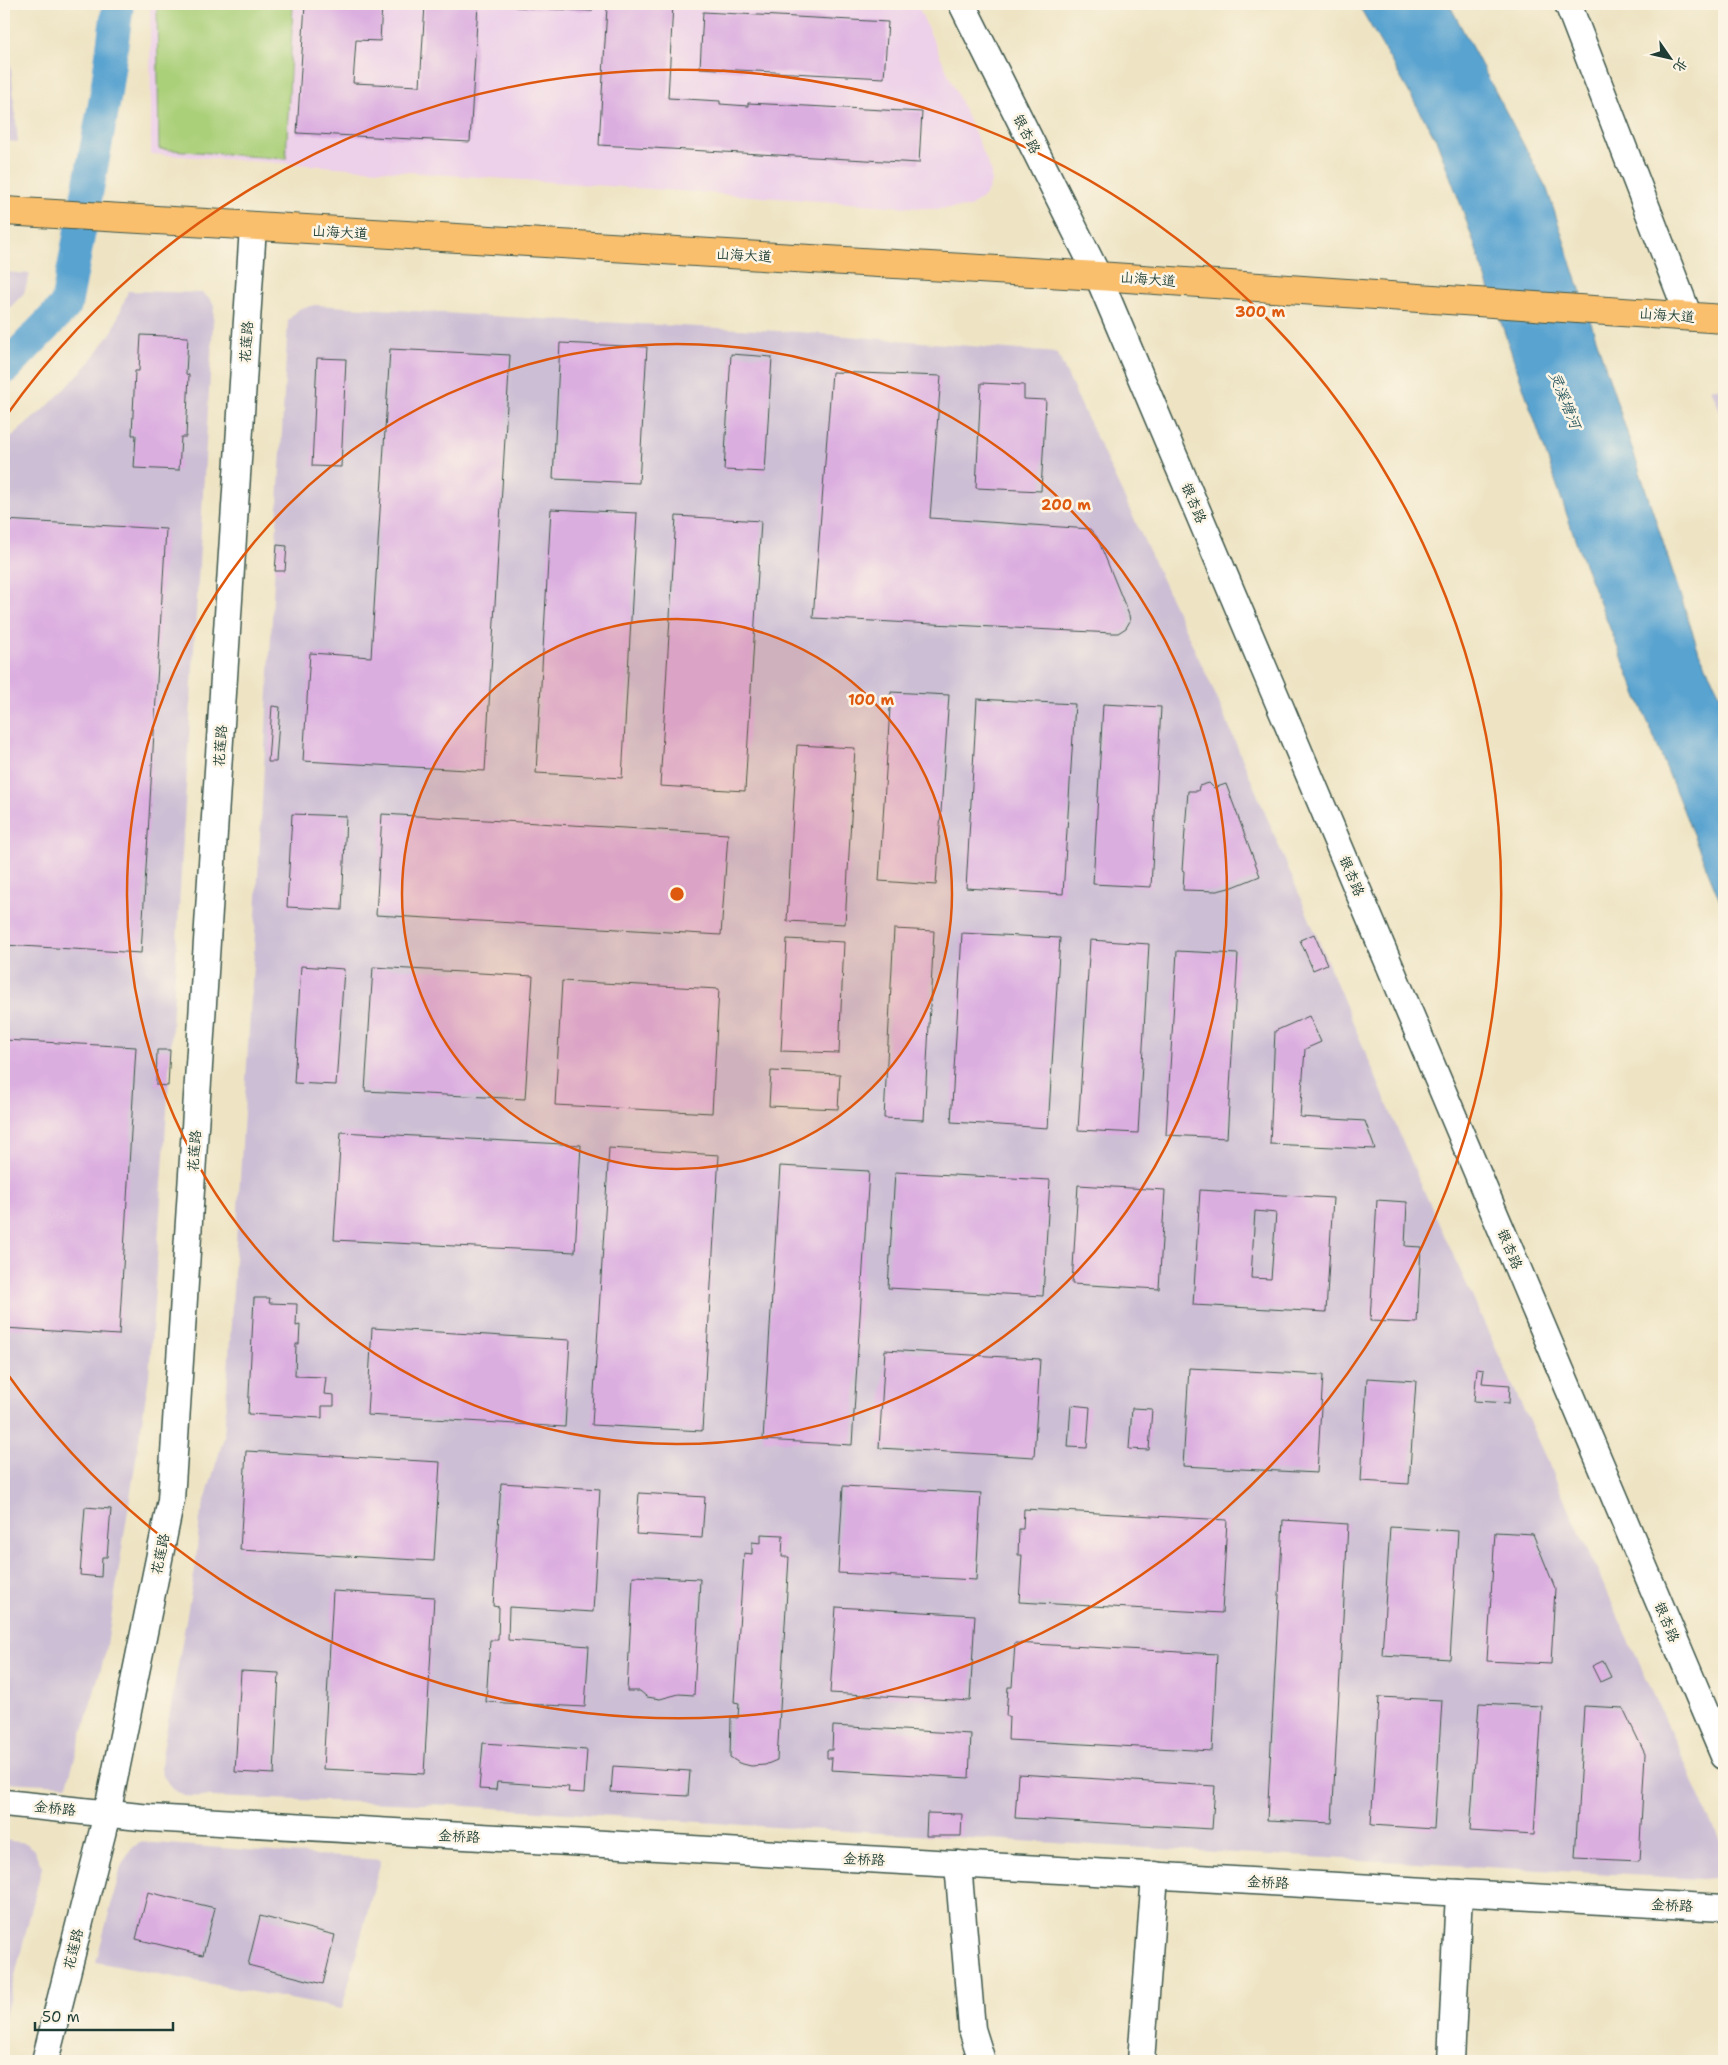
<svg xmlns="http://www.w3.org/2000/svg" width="1728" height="2065" font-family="'Shantell Sans','LXGW WenKai TC',sans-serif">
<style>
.built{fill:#edd0e9}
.industrial{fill:#ccbed4}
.green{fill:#abd07a;stroke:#658657}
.water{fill:#58a3d0;stroke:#3c7082}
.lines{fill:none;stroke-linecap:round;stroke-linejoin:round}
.river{stroke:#58a3d0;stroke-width:32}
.building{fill:#dbaee0;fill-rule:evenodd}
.minor-casing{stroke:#3e564a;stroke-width:29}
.major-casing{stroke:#3e564a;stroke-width:30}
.minor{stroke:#fff;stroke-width:26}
.major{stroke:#f9bf6d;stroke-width:28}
.ring{fill:none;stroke:#de580e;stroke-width:2.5}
.labels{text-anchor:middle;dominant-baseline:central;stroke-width:5;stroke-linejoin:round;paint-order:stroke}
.street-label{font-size:14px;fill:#1f3d34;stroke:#fcf5e5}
.water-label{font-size:15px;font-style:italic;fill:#305c63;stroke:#fcf5e5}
.centre{fill:#de580e;stroke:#fcf5e5;stroke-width:2.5}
.ring-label{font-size:15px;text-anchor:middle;font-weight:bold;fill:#de580e;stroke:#fcf5e5;stroke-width:5;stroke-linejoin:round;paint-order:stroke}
</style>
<rect width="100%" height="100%" fill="#fcf5e5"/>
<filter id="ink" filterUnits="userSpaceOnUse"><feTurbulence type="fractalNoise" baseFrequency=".02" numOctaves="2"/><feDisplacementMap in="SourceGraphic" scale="10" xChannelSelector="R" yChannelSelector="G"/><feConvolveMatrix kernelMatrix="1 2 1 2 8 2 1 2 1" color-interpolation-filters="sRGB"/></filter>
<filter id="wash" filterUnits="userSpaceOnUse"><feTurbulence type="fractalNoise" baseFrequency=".0096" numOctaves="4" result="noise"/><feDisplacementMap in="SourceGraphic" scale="20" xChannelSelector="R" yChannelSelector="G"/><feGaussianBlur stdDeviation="1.12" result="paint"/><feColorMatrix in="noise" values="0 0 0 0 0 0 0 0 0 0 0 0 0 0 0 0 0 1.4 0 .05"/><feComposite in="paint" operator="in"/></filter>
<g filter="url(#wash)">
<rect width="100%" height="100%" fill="#eee4c4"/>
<!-- built -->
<polygon class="built" points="150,4 917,4 991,170 991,181 989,189 983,197 970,207 935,209 151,154"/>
<!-- industrial -->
<g class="industrial">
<polygon points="4,4 5,4 18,142 4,141"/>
<polygon points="4,272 30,274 24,293 4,314"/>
<polygon points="128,291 202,293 210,299 214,306 168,1095 149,1376 106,1651 67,1785 4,1782 4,443 50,404 90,362 113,330"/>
<polygon points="315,305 541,319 798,332 1057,353 1213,689 1419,1180 1724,1849 1724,1874 1714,1878 1700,1879 790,1828 451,1805 184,1796 173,1789 163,1776 161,1768 162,1756 195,1569 200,1517 224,1437 255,933 288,320 299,309"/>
<polygon points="1711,388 1724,389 1724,421"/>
<polygon points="4,1840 26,1843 34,1850 42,1867 4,2020"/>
<polygon points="140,1842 381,1860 342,2009 96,1962 121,1867 130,1850"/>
</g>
<!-- green -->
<polygon class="green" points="157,4 293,4 286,159 159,149"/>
<!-- water -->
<polygon class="water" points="1358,4 1449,4 1547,189 1699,652 1724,702 1724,911 1582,559 1462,208 1436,139"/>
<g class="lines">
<!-- river -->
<polyline class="river" points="4,369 66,305 105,99 118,4"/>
</g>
<g id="blocks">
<!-- building -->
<g class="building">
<polygon points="305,4 382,4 380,41 356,40 353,83 420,86 425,4 478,4 470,142 297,133"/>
<polygon points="516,4 673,4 668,98 720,101 720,104 748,106 748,103 922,112 919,163 599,145 607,7 592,6 592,11 515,7"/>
<polygon points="703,12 888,22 884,78 700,68"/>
<polygon points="141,335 188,337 186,374 189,375 186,437 181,437 179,470 134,468 136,435 132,435 135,371 139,371"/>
<polygon points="560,343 647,347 639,483 553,479"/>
<polygon points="390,349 510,355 485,771 303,761 310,653 371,657"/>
<polygon points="731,354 772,357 765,472 724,470"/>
<polygon points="317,358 346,359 341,467 312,466"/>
<polygon points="832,372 941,376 930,518 1090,529 1097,537 1129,615 1130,621 1126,628 1118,633 1113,633 813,618"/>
<polygon points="981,383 1024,385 1024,399 1046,400 1041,491 976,488"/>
<polygon points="551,509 637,513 622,778 536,773"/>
<polygon points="676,516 761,521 745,791 660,786"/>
<polygon points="4,520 166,529 141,953 4,945"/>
<polygon points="277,545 287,546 285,571 275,571"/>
<polygon points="891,692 949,695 936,885 879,881"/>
<polygon points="977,699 1075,704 1063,894 966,888"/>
<polygon points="1103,704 1161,707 1151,887 1093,884"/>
<polygon points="272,706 280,707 276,762 268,762"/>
<polygon points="797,745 855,748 845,924 787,921"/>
<polygon points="1209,783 1214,788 1226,784 1260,876 1233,887 1217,891 1183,890 1184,871 1182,870 1188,791 1198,791 1199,786"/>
<polygon points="292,814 346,816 342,910 287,907"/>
<polygon points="382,814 728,834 721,935 376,915"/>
<polygon points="894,929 934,931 924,1120 884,1118"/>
<polygon points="962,933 1060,938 1048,1128 951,1122"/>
<polygon points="1314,934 1327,964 1313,970 1300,940"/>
<polygon points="787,939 844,942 839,1053 781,1051"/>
<polygon points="1090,940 1149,944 1138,1133 1078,1130"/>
<polygon points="1177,951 1238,954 1227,1138 1166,1135"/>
<polygon points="301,966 344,969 336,1085 294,1083"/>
<polygon points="373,967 533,976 525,1099 365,1091"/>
<polygon points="562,981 719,989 712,1113 555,1105"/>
<polygon points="1309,1016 1321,1042 1305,1049 1300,1117 1365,1121 1375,1149 1270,1144 1275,1031"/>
<polygon points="4,1040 136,1047 119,1335 4,1328"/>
<polygon points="157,1050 170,1050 168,1086 156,1085"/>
<polygon points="771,1071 840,1074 838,1109 769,1106"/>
<polygon points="341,1132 581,1145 575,1252 334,1240"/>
<polygon points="609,1148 719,1155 702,1431 592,1425"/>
<polygon points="780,1166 869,1171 852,1445 763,1440"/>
<polygon points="895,1172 1050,1180 1043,1296 888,1288"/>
<polygon points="1078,1185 1165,1190 1159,1289 1072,1284"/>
<path d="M1200 1190 1333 1198 1326 1312 1193 1305ZM1255 1211 1276 1213 1271 1279 1251 1278Z"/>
<polygon points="1377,1200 1407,1202 1405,1246 1421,1247 1417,1323 1370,1321"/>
<polygon points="254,1298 270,1298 269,1303 297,1304 296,1326 300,1325 299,1344 296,1344 295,1376 326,1377 324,1394 334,1395 334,1406 322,1406 322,1418 248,1414"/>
<polygon points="372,1328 570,1340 565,1427 367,1415"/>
<polygon points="885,1350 1040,1359 1034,1457 879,1448"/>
<polygon points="1189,1368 1323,1375 1317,1473 1183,1466"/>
<polygon points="1477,1369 1484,1370 1482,1383 1510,1385 1509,1403 1474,1401"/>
<polygon points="1367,1378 1416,1381 1409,1484 1361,1481"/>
<polygon points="1071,1405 1090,1407 1087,1448 1068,1447"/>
<polygon points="1132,1408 1152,1409 1149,1450 1129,1449"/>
<polygon points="246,1451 440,1462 434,1561 240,1550"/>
<polygon points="501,1483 600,1489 593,1612 509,1607 508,1640 589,1646 585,1707 486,1702 490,1640 498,1640 499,1607 493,1606"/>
<polygon points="843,1486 981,1493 976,1580 838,1573"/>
<polygon points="639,1493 705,1497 702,1538 636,1534"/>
<polygon points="85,1507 111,1509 107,1557 102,1557 101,1577 80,1575"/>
<polygon points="1024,1509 1227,1520 1222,1613 1019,1602 1022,1555 1018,1555 1019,1529 1023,1529"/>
<polygon points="1283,1520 1348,1524 1332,1823 1267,1820"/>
<polygon points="1390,1527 1458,1531 1450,1659 1382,1655"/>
<polygon points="1495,1532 1533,1534 1555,1588 1551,1664 1487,1661"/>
<polygon points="761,1534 783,1535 782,1557 789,1557 777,1760 765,1765 751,1766 739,1763 730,1757 731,1717 738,1718 739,1703 734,1702 744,1553 752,1554 752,1542 761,1543"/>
<polygon points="633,1576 700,1579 694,1695 679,1694 660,1699 647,1697 640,1691 627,1691"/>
<polygon points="333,1591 434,1597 424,1774 323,1769"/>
<polygon points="836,1607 975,1615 970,1701 830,1693"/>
<polygon points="1015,1643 1217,1654 1212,1751 1008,1740 1009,1716 1006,1716 1008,1687 1012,1687"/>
<polygon points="1603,1661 1611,1677 1600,1682 1592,1666"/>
<polygon points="241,1671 279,1673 274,1774 235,1772"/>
<polygon points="1379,1697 1442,1700 1434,1829 1371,1825"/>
<polygon points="1479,1703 1542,1706 1534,1835 1470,1831"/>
<polygon points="1584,1706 1623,1708 1645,1754 1639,1861 1575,1858"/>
<polygon points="833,1726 971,1734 969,1778 831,1770 832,1758 827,1758 827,1750 832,1750"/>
<polygon points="483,1743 587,1750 584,1793 568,1792 569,1787 497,1782 496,1790 479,1789"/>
<polygon points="613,1766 690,1771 688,1796 611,1792"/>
<polygon points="1018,1774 1215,1786 1212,1829 1015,1818"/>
<polygon points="927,1813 962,1814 961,1836 926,1836"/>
<polygon points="148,1892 215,1908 203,1955 136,1939"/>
<polygon points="260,1916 335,1935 323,1984 248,1965"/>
</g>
</g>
</g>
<g filter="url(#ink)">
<use href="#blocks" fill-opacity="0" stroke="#3e564a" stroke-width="1"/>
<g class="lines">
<!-- minor casing -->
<g class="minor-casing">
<g id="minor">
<polyline points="962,4 1098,276 1724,1756"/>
<polyline points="1568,4 1689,317"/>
<polyline points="4,1803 150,1818 1724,1908"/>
<polyline points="958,1864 972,2029 982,2061"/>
<polyline points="45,2061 107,1814 171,1500 253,227"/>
<polyline points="1141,2061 1155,1875"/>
<polyline points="1451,2061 1459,1893"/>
</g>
</g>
<!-- major casing -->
<g class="major-casing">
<polyline id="major" points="4,211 1098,276 1724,319"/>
</g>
<!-- minor -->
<use href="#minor" class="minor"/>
<!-- major -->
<use href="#major" class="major"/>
</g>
</g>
<!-- distance rings -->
<circle cx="677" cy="894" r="275" fill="#de580e" fill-opacity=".12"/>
<g class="ring">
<circle cx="677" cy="894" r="275"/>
<circle cx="677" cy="894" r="550"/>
<path d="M6 416A824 824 0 1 1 6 1372"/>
</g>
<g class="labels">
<!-- street labels -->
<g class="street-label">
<text transform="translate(1027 134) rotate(63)">银杏路</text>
<text transform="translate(340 232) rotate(3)">山海大道</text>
<text transform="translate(744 255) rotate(3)">山海大道</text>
<text transform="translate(1148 279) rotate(4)">山海大道</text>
<text transform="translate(1667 315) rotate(4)">山海大道</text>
<text transform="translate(246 342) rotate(-86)">花莲路</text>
<text transform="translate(1194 503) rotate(67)">银杏路</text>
<text transform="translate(220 746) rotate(-86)">花莲路</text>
<text transform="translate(1352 876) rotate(67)">银杏路</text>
<text transform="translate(194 1151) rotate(-86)">花莲路</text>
<text transform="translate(1510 1249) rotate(67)">银杏路</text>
<text transform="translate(160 1554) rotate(-78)">花莲路</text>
<text transform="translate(1667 1622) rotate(67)">银杏路</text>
<text transform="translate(55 1808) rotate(6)">金桥路</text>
<text transform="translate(459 1836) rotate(3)">金桥路</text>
<text transform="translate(864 1859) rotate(3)">金桥路</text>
<text transform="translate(1268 1882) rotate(3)">金桥路</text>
<text transform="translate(1672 1905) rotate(3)">金桥路</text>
<text transform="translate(73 1949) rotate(-76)">花莲路</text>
</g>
<!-- water labels -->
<g class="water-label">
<text transform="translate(1565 400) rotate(68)">灵溪塘河</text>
</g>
</g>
<circle cx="677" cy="894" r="8" class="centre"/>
<g class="ring-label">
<text x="1260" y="317">300 m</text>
<text x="1066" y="510">200 m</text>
<text x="871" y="705">100 m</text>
</g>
<!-- margin -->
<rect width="1728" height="2065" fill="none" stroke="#fcf5e5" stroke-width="20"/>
<!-- north arrow -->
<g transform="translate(1670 58) rotate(124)" stroke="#fcf5e5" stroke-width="4" paint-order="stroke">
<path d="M0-4L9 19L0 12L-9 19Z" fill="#1f3d34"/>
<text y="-8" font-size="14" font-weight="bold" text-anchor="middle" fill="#1f3d34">北</text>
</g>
<!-- scale -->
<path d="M35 2022v8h138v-8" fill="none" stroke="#1f3d34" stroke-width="2.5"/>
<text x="42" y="2022" font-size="15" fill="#1f3d34" stroke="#fcf5e5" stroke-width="4" paint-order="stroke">50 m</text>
</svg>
